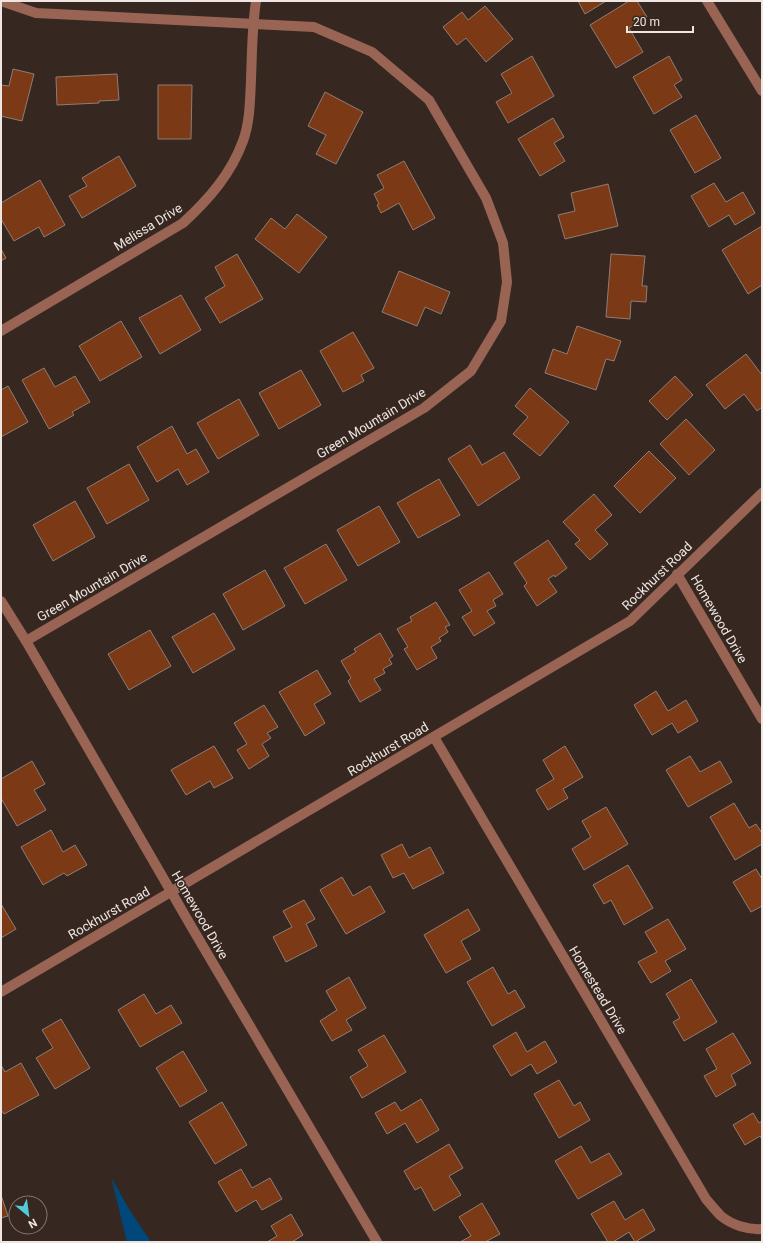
<svg xmlns="http://www.w3.org/2000/svg" width="763" height="1243" font-family="Roboto,sans-serif">
<style>
.water{fill:#004879}
.building{fill:#7b3915;stroke:#8f7d75}
.lines{fill:none;stroke-linecap:round;stroke-linejoin:round}
.minor{stroke:#996453;stroke-width:10}
.labels{text-anchor:middle;dominant-baseline:central;stroke-width:3;stroke-linejoin:round;paint-order:stroke}
.street-label{font-size:13px;fill:#efe5e1;stroke:#362821}
</style>
<rect width="100%" height="100%" fill="#362821"/>
<!-- water -->
<polygon class="water" points="111,1177 129,1209 151,1242 127,1242"/>
<!-- building -->
<g class="building">
<polygon points="578,1 606,1 585,14"/>
<polygon points="629,1 637,1 647,17 629,28 643,52 616,68 590,25"/>
<polygon points="485,6 513,39 486,62 466,38 457,45 443,27 462,12 468,20"/>
<polygon points="532,56 554,96 508,123 496,102 512,93 501,74"/>
<polygon points="669,56 682,80 674,85 682,97 654,114 633,77"/>
<polygon points="13,69 34,74 22,121 1,116 1,85 9,86"/>
<polygon points="117,74 119,100 99,101 99,103 57,105 56,77"/>
<polygon points="158,85 192,85 191,139 158,139"/>
<polygon points="325,92 363,112 336,164 316,154 326,135 308,126"/>
<polygon points="696,115 721,158 695,173 670,130"/>
<polygon points="553,118 564,137 554,143 565,161 540,176 518,139"/>
<polygon points="119,156 136,186 82,218 69,196 87,186 82,178"/>
<polygon points="404,161 435,218 413,230 399,203 381,213 377,205 379,204 374,194 384,188 377,175"/>
<polygon points="40,180 65,225 44,237 39,227 14,241 1,219 1,203"/>
<polygon points="714,183 726,202 743,192 755,213 735,225 729,215 709,227 691,196"/>
<polygon points="608,184 618,226 565,239 558,215 575,211 571,193"/>
<polygon points="297,214 327,237 299,273 255,239 271,218 285,229"/>
<polygon points="762,226 762,253 761,253 762,255 762,285 748,294 722,250"/>
<polygon points="1,249 6,258 1,261"/>
<polygon points="237,254 263,299 220,323 205,298 225,286 215,267"/>
<polygon points="611,254 645,256 642,286 647,286 646,302 631,301 630,319 606,317"/>
<polygon points="399,271 450,292 441,314 425,307 417,326 382,312"/>
<polygon points="181,295 201,330 160,354 139,318"/>
<polygon points="121,321 142,357 100,381 79,346"/>
<polygon points="577,326 621,341 614,361 606,359 596,390 545,373 553,349 567,354"/>
<polygon points="353,332 374,368 361,375 364,381 343,392 320,351"/>
<polygon points="746,354 762,375 762,407 757,411 744,394 725,409 706,385"/>
<polygon points="44,368 55,387 75,376 90,402 72,412 74,415 49,429 22,380"/>
<polygon points="301,370 321,405 279,429 259,393"/>
<polygon points="675,376 693,395 667,420 649,401"/>
<polygon points="8,386 28,422 1,437 1,390"/>
<polygon points="530,388 569,422 540,456 513,434 528,417 515,406"/>
<polygon points="239,399 259,435 218,459 197,423"/>
<polygon points="686,419 715,450 689,475 660,444"/>
<polygon points="172,426 187,454 196,449 209,472 187,485 178,469 157,482 137,447"/>
<polygon points="470,445 482,465 504,452 520,478 478,506 448,459"/>
<polygon points="649,451 676,478 640,513 614,486"/>
<polygon points="129,464 149,500 107,524 87,488"/>
<polygon points="439,479 460,515 418,538 397,503"/>
<polygon points="594,494 612,515 595,530 608,544 590,560 575,544 580,540 563,522"/>
<polygon points="75,501 95,537 53,561 33,525"/>
<polygon points="379,506 400,542 358,566 337,530"/>
<polygon points="548,540 567,568 555,577 554,575 548,579 557,592 537,606 524,586 527,583 514,563"/>
<polygon points="326,544 347,580 305,604 284,568"/>
<polygon points="265,570 285,606 243,630 223,594"/>
<polygon points="489,572 503,594 493,600 496,606 487,611 495,623 474,636 462,617 472,611 459,590"/>
<polygon points="436,602 450,625 445,627 448,632 439,638 441,641 431,647 437,658 417,670 404,649 408,647 397,629 412,621 410,617"/>
<polygon points="214,613 235,649 193,673 172,637"/>
<polygon points="150,630 171,666 129,690 108,654"/>
<polygon points="380,633 393,656 389,659 392,664 383,669 385,673 374,679 381,690 360,702 348,681 351,678 341,661 356,652 354,649"/>
<polygon points="317,670 331,694 314,704 325,723 305,736 279,692"/>
<polygon points="656,691 668,711 686,700 698,721 678,733 672,723 652,735 634,705"/>
<polygon points="264,705 278,727 267,733 271,738 262,744 269,756 249,769 237,750 247,744 234,723"/>
<polygon points="214,746 233,778 214,788 210,781 186,795 171,770"/>
<polygon points="565,746 583,777 563,789 568,798 548,810 536,790 554,779 543,760"/>
<polygon points="690,756 700,772 720,761 732,782 688,807 666,770"/>
<polygon points="32,761 45,784 34,790 46,810 17,826 1,798 1,779"/>
<polygon points="734,803 749,828 756,824 762,833 762,844 735,860 710,817"/>
<polygon points="606,807 628,844 584,870 572,849 591,837 582,821"/>
<polygon points="51,830 63,852 75,845 87,865 67,876 64,873 43,885 21,847"/>
<polygon points="402,844 409,858 430,847 444,873 413,889 404,873 393,878 381,855"/>
<polygon points="628,865 653,908 624,925 611,900 604,904 593,885"/>
<polygon points="756,869 762,879 762,906 751,912 733,882"/>
<polygon points="342,877 353,896 370,886 385,912 346,934 320,890"/>
<polygon points="304,900 315,919 306,924 317,946 286,962 273,937 292,927 283,911"/>
<polygon points="1,904 16,929 1,938"/>
<polygon points="468,909 480,930 461,941 471,959 446,973 424,935"/>
<polygon points="668,919 686,949 665,961 671,971 651,983 638,962 657,952 645,932"/>
<polygon points="493,967 508,994 515,990 525,1007 492,1026 467,982"/>
<polygon points="349,977 366,1008 346,1020 352,1030 332,1041 320,1021 337,1010 326,991"/>
<polygon points="691,979 717,1022 684,1041 673,1022 680,1018 666,994"/>
<polygon points="144,994 156,1014 171,1005 182,1023 140,1047 118,1010"/>
<polygon points="61,1019 90,1068 55,1089 36,1058 53,1048 42,1030"/>
<polygon points="516,1032 527,1052 545,1041 557,1062 537,1074 531,1064 511,1076 493,1046"/>
<polygon points="733,1033 751,1063 731,1075 736,1085 716,1097 704,1076 717,1069 706,1049"/>
<polygon points="384,1035 406,1072 362,1098 350,1077 368,1066 358,1050"/>
<polygon points="183,1051 207,1091 180,1107 156,1068"/>
<polygon points="21,1063 39,1095 4,1114 1,1110 1,1065 5,1072"/>
<polygon points="559,1080 574,1106 580,1102 590,1120 559,1138 534,1094"/>
<polygon points="421,1099 439,1130 417,1143 405,1123 387,1134 375,1113 395,1102 401,1111"/>
<polygon points="222,1102 247,1145 215,1164 189,1122"/>
<polygon points="753,1113 759,1123 762,1121 762,1139 760,1136 745,1145 733,1125"/>
<polygon points="449,1144 463,1168 449,1176 461,1195 434,1211 421,1187 415,1190 404,1171"/>
<polygon points="581,1146 591,1163 609,1153 622,1174 578,1199 555,1161"/>
<polygon points="241,1169 252,1188 270,1178 282,1199 262,1210 256,1200 236,1212 218,1182"/>
<polygon points="1,1195 8,1216 1,1218"/>
<polygon points="614,1201 625,1220 643,1209 655,1230 635,1242 629,1232 613,1242 608,1242 591,1214"/>
<polygon points="482,1203 500,1234 485,1242 460,1242 471,1236 459,1217"/>
<polygon points="291,1214 303,1235 292,1242 267,1242 277,1236 271,1226"/>
</g>
<g class="lines">
<!-- minor -->
<g class="minor">
<polyline points="1,1 36,13 314,27 372,52 429,100 486,198 503,243 507,282 501,321 471,371 424,408 26,641"/>
<polyline points="707,1 762,91"/>
<path d="M1 331 183 223C209 199 231 174 243 141 250 122 250 100 251 80 252 54 252 27 256 1"/>
<polyline points="677,574 762,719"/>
<polyline points="1,601 26,641 191,926 377,1242"/>
<path d="M434 737 706 1199C711 1205 716 1211 721 1216 732 1225 748 1230 762 1229"/>
<polyline points="1,992 630,621 762,493"/>
</g>
</g>
<g class="labels">
<!-- street labels -->
<g class="street-label">
<text transform="translate(148 227) rotate(-32)">Melissa Drive</text>
<text transform="translate(371 423) rotate(-31)">Green Mountain Drive</text>
<text transform="translate(657 576) rotate(-44)">Rockhurst Road</text>
<text transform="translate(92 587) rotate(-30)">Green Mountain Drive</text>
<text transform="translate(719 619) rotate(60)">Homewood Drive</text>
<text transform="translate(388 749) rotate(-31)">Rockhurst Road</text>
<text transform="translate(109 913) rotate(-30)">Rockhurst Road</text>
<text transform="translate(200 915) rotate(60)">Homewood Drive</text>
<text transform="translate(598 990) rotate(59)">Homestead Drive</text>
</g>
</g>
<!-- border -->
<rect width="763" height="1243" fill="none" stroke="#efe5e1" stroke-width="4"/>
<!-- north arrow -->
<g transform="translate(28 1215) rotate(151)"><circle r="19" fill="#362821" stroke="#80746e"/>
<path d="M0-3L7 15L0 10L-7 15Z" fill="#52cbd8"/>
<text y="-6" font-size="11" font-weight="bold" text-anchor="middle" fill="#efe5e1">N</text>
</g>
<!-- scale -->
<path d="M627 26v6h66v-6" fill="none" stroke="#efe5e1" stroke-width="2"/>
<text x="633" y="26" font-size="12" fill="#efe5e1" stroke="#362821" stroke-width="3" paint-order="stroke">20 m</text>
</svg>
